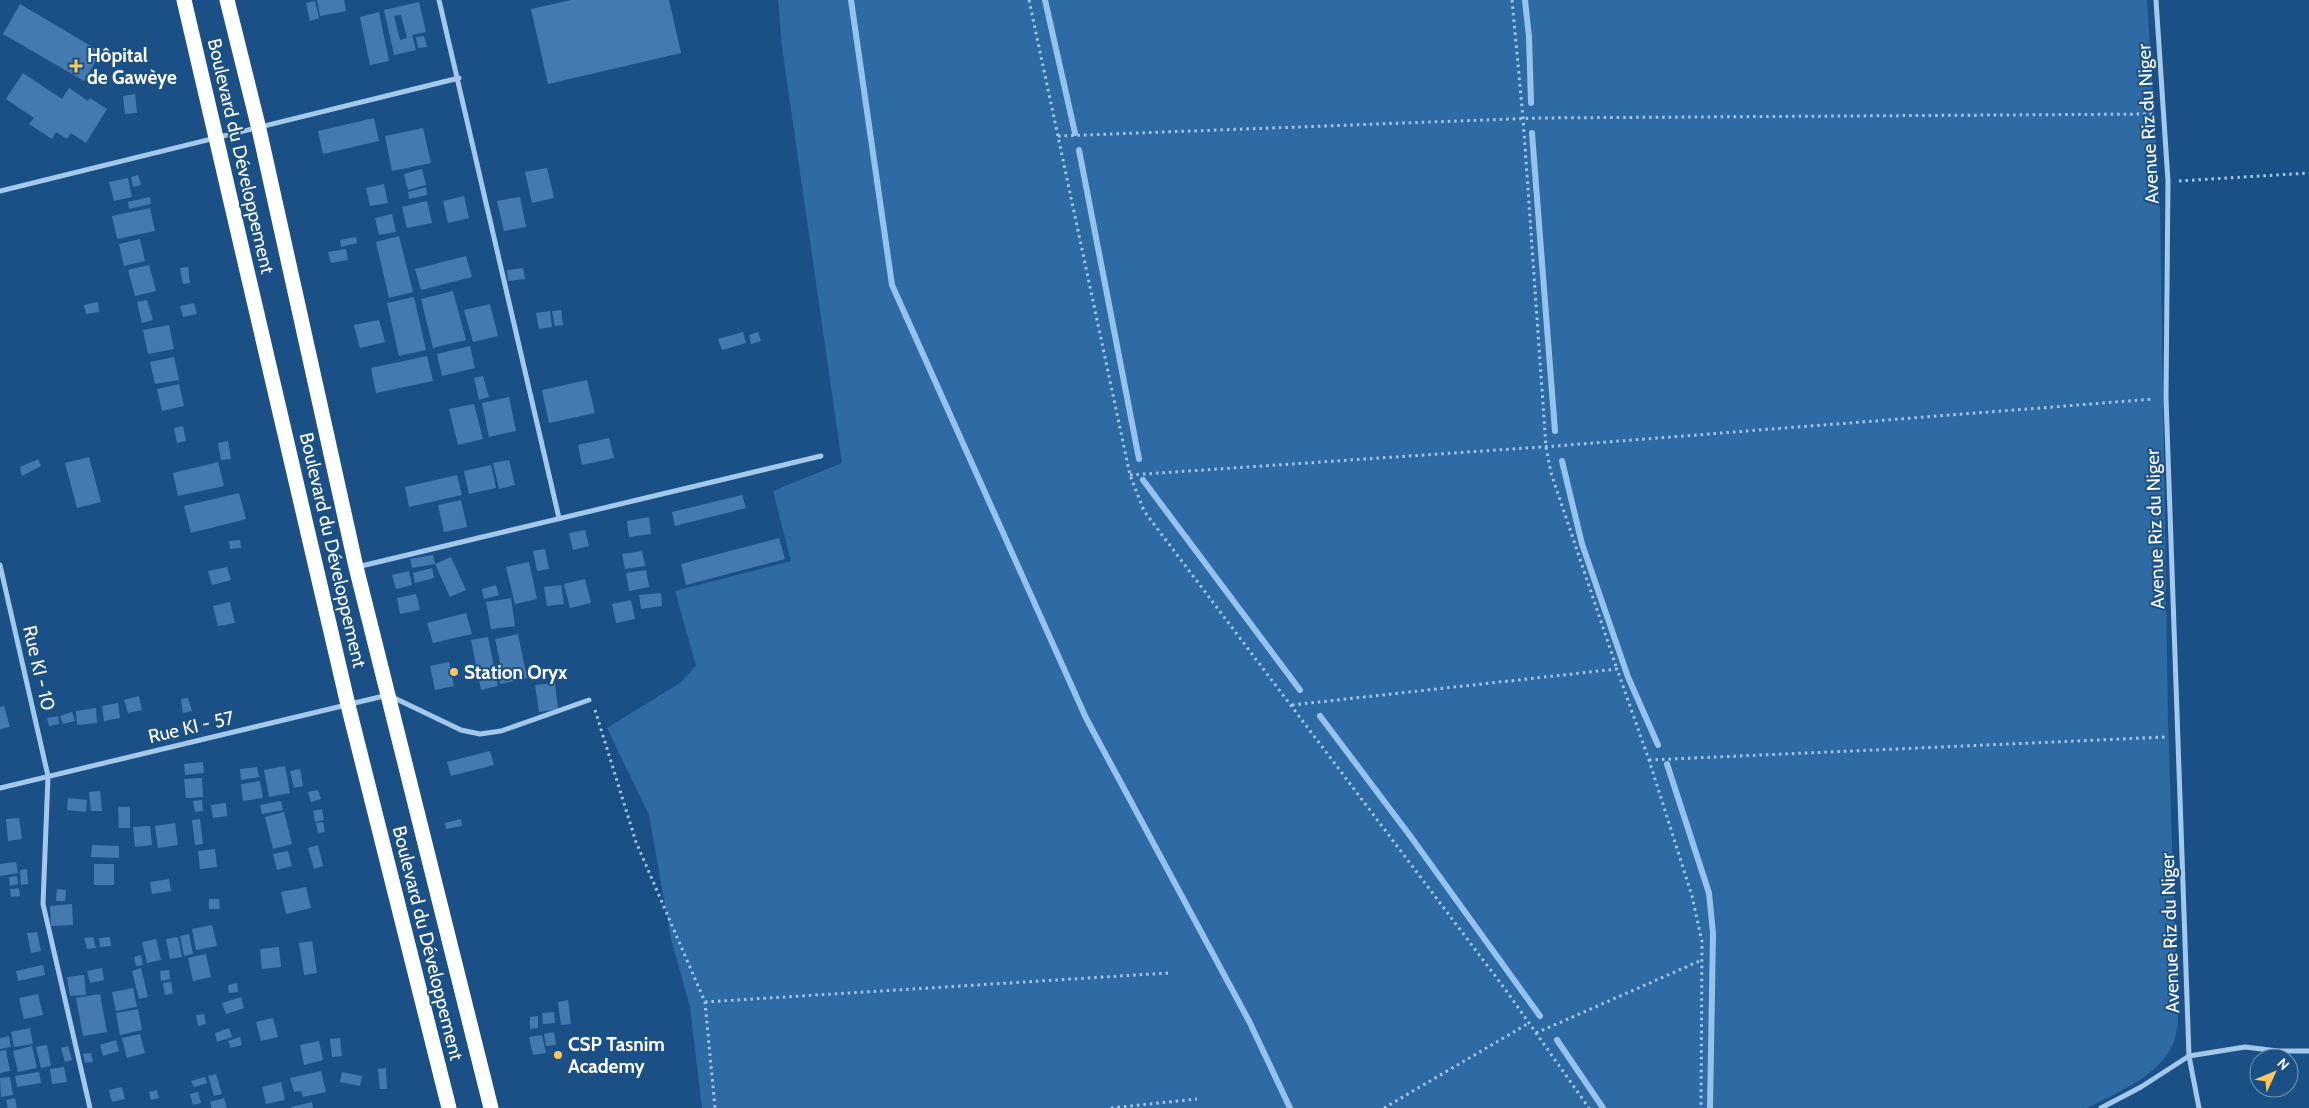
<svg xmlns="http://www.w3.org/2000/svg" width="2309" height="1108" font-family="Cabin,sans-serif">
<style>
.green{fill:#2e6aa3}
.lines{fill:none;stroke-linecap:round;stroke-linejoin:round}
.stream{stroke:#95c3ed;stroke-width:6}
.building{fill:#447aaf;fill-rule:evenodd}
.path{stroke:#a2c8eb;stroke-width:3;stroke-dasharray:2.5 4;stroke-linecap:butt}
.street{stroke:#a2c8eb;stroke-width:5}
.highway{stroke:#fff;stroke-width:15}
.poi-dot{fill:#fdc65f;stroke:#1b5086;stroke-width:2}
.labels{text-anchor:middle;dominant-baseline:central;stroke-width:4;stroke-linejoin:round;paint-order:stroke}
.poi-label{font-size:19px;font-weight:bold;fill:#fff;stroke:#1b5086;text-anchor:start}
.street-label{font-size:19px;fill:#fff;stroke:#1b5086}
</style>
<rect width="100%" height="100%" fill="#1b5086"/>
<!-- green -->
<path class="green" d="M778 0H2147L2160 209 2168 720 2178 1023C2176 1032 2175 1042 2170 1050 2153 1079 2116 1093 2087 1108H702L690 1007 671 939 649 815 607 728 680 683 696 666 675 591 791 561 773 491 842 463 782 47Z"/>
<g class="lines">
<!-- stream -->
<g class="stream">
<polyline points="851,0 892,285 1086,718 1249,1021 1290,1108"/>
<polyline points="1045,0 1075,133"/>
<polyline points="1525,0 1529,37 1531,103"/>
<polyline points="1532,133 1555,431"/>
<polyline points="1079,150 1139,459"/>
<polyline points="1562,461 1582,544 1628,677 1658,745"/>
<polyline points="1143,480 1300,690"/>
<polyline points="1320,716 1411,837 1540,1016"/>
<polyline points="1667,764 1709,893 1713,933 1710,1108"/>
<polyline points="1557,1040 1603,1108"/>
</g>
</g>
<!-- building -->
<g class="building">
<polygon points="317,0 344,0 346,11 320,16"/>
<polygon points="571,0 669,0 681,53 548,84 531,9"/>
<polygon points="315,1 319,18 310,21 306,3"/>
<path d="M419 2 426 32 412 35 416 50 394 55 384 10ZM401 15 407 38 400 40 394 16Z"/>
<polygon points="20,4 101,52 84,81 3,34"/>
<polygon points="379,12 389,61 370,65 360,17"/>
<polygon points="424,36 427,47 418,48 416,37"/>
<polygon points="23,73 62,99 69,88 88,101 90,98 107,109 86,143 71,133 67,139 56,132 52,139 29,124 34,118 6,99"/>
<polygon points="135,94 137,113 125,114 123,96"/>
<polygon points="374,118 379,141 323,154 318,131"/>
<polygon points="423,128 431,163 392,171 385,136"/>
<polygon points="547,168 554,198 532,203 525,172"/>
<polygon points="422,169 426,185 408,190 404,174"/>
<polygon points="138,175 141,185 133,187 131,177"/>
<polygon points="128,178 132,197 114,201 109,182"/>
<polygon points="384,184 388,203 370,206 366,188"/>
<polygon points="426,187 427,195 409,199 408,192"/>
<polygon points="464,196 469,218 448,223 443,201"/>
<polygon points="150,197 151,204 129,209 128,202"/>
<polygon points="520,197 526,227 504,231 497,201"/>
<polygon points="427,201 432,223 407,228 402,207"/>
<polygon points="150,208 155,231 117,239 112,216"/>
<polygon points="392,214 396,232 379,235 375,218"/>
<polygon points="399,236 413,292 389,298 376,242"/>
<polygon points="356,237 357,243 341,247 340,240"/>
<polygon points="140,239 145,261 124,266 119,244"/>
<polygon points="346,249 348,260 331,263 328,252"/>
<polygon points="466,256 472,277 421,290 415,269"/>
<polygon points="149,265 156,291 135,296 128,270"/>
<polygon points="188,267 190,283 183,284 180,268"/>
<polygon points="523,268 525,279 508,281 507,270"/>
<polygon points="453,291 466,340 433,348 421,299"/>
<polygon points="414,297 426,350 399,356 387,303"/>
<polygon points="147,300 153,320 142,323 137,302"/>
<polygon points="98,302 99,312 86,314 84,305"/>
<polygon points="194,303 197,314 183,317 180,306"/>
<polygon points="490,304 498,336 473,342 464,310"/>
<polygon points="561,310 563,325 555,326 552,311"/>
<polygon points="550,311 552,327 539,329 536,313"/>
<polygon points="379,320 385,342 360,348 354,325"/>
<polygon points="169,325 174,349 148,354 143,330"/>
<polygon points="743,332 746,343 722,350 718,339"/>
<polygon points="758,332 761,341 751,344 749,335"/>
<polygon points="470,346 475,368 442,376 437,354"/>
<polygon points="427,356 433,381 376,393 371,368"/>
<polygon points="174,357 179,380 155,384 150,362"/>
<polygon points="483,376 489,397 479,400 474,378"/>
<polygon points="587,380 595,413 549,423 542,390"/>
<polygon points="179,384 184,406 162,411 157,389"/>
<polygon points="509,397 516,431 489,437 482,403"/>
<polygon points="474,404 483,439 458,445 449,409"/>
<polygon points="183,426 186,441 177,443 174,428"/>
<polygon points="609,438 614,458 582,465 578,445"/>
<polygon points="228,441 231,459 221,460 218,443"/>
<polygon points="89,457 101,502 77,508 65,463"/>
<polygon points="38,459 41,466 22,476 20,467"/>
<polygon points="509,460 515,485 499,489 493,463"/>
<polygon points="218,462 224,486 178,496 173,473"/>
<polygon points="491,465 496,488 469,494 464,471"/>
<polygon points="457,475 462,495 409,507 405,487"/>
<polygon points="239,493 246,519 191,533 184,506"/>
<polygon points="742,495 746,508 675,526 672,512"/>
<polygon points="461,500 467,527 444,532 438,505"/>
<polygon points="649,517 651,534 629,537 627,521"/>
<polygon points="585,530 589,546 573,550 569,533"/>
<polygon points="779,538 785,559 686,585 681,564"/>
<polygon points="240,540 241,548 230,549 229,541"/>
<polygon points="545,549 549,569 537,571 533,551"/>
<polygon points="642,551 645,566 625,569 622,554"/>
<polygon points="433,555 435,564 412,568 410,559"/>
<polygon points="451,557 466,590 450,597 435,564"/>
<polygon points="529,562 537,599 515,604 506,567"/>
<polygon points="227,567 231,580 212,585 208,571"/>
<polygon points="432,568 434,578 415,583 413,573"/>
<polygon points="646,570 649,587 629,591 626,573"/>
<polygon points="409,571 412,585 396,589 392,575"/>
<polygon points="585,579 591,603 570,608 564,584"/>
<polygon points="496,585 499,595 484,599 482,589"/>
<polygon points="561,585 564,604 547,606 544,587"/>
<polygon points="661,593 662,606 641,609 639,595"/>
<polygon points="416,594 420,610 400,614 397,598"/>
<polygon points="511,598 515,626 491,629 486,602"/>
<polygon points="631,600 635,619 616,623 612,604"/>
<polygon points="230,602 235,623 218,626 213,606"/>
<polygon points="466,613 472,634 433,643 427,623"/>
<polygon points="518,634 527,678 500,684 498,672 502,671 495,639"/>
<polygon points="488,637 498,686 481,690 471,640"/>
<polygon points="449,662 454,686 435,690 430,666"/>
<polygon points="555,683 558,709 539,712 535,685"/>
<polygon points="139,696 142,710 128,713 124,700"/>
<polygon points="188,698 192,711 183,713 181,699"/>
<polygon points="118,703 120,718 104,721 102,706"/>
<polygon points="4,706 10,727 0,729 0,707"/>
<polygon points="96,708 97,723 77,725 76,711"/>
<polygon points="72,712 75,721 63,724 60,716"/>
<polygon points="58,716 59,724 49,726 47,718"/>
<polygon points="490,751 494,765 451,776 447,762"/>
<polygon points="203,762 204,773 185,775 184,764"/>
<polygon points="285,766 290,793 269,797 264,770"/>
<polygon points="257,767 259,777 241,780 240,769"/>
<polygon points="300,769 303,786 294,788 290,771"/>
<polygon points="202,778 203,797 186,798 184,779"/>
<polygon points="260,781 263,798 243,801 241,784"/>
<polygon points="318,790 321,799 311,802 308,792"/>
<polygon points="100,791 102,811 91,811 89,792"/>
<polygon points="68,798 87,800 86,812 67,810"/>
<polygon points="202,800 203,811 195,812 193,801"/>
<polygon points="281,801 283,810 262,814 260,805"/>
<polygon points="226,803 227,816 213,818 211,805"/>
<polygon points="118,807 130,807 130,828 119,828"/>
<polygon points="322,809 324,820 315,822 313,811"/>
<polygon points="284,812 292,844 273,849 265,817"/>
<polygon points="19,818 22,839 8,841 6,819"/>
<polygon points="200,819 203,844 195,845 192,820"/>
<polygon points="461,819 462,826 446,829 445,823"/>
<polygon points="323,822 325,832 318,833 316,823"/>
<polygon points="175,823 178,845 158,848 155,826"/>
<polygon points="150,826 152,845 135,847 133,827"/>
<polygon points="92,845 119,846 119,858 91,857"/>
<polygon points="318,845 323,866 314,869 308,848"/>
<polygon points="215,849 217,867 200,869 198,851"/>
<polygon points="288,851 292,866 277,870 273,854"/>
<polygon points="16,862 18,873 0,876 0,864"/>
<rect x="94" y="864" width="20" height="21"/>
<polygon points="27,869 28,884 21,885 20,870"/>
<polygon points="17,876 18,884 10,886 9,877"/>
<polygon points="169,879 171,891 152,894 150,882"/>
<polygon points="306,887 311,908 286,914 281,892"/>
<polygon points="19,888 20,896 11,897 10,889"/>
<polygon points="57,889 66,890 65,901 56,901"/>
<polygon points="209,899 219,899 220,909 209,909"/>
<polygon points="72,904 73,925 51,926 50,906"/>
<polygon points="212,925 217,946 196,950 192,929"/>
<polygon points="37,932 41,951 31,953 27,933"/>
<polygon points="189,934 193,954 184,956 180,936"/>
<polygon points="93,937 96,948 87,949 84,938"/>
<polygon points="110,937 111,946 100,947 99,938"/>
<polygon points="178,937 182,957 170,959 166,939"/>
<polygon points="156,939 161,960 147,963 142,942"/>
<polygon points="312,941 317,973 304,975 299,943"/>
<polygon points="279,947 281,967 262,969 260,949"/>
<polygon points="206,954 211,977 193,981 188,958"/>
<polygon points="141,955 143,965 136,966 134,957"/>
<polygon points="43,965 45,975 18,981 16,971"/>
<polygon points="102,968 104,980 90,983 87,971"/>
<polygon points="141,968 148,997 139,999 132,971"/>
<polygon points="169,970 170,979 161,981 160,971"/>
<polygon points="84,975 86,995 70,996 67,977"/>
<polygon points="171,982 173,993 165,995 163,983"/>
<polygon points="237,983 238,992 229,993 228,985"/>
<polygon points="133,988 137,1007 116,1011 112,992"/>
<polygon points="38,994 43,1015 24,1019 19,998"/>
<polygon points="100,994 107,1032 83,1036 76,998"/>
<polygon points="241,997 244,1008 226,1014 222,1003"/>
<polygon points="568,1000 571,1024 561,1025 558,1002"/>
<polygon points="138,1009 142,1030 120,1035 116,1013"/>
<polygon points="554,1012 555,1023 543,1024 542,1013"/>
<polygon points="204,1014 206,1024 198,1026 196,1015"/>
<polygon points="538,1016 538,1028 530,1029 530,1017"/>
<polygon points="273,1018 278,1037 261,1041 256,1022"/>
<polygon points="30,1028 33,1044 14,1047 11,1032"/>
<polygon points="229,1028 232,1037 217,1042 215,1033"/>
<polygon points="554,1032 556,1045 546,1046 544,1034"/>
<polygon points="140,1034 145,1053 127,1058 122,1038"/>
<polygon points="542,1035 546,1053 533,1055 529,1037"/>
<polygon points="9,1036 11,1047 0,1049 0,1038"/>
<polygon points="240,1037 242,1045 231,1048 228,1041"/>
<polygon points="340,1038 342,1056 332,1057 330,1039"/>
<polygon points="116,1040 119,1051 103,1056 100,1045"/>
<polygon points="319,1041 323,1060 304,1065 300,1045"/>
<polygon points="47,1045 51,1066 41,1068 36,1047"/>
<polygon points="32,1046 37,1068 18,1072 13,1051"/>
<polygon points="68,1046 72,1060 65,1062 61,1048"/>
<polygon points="6,1050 10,1071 0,1073 0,1051"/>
<polygon points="91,1053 93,1062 85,1063 83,1054"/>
<polygon points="64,1067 67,1082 52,1084 50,1069"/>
<polygon points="386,1068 387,1089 380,1089 378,1069"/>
<polygon points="321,1071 326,1092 303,1097 301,1091 294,1092 290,1078"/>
<polygon points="39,1072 41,1083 17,1087 15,1076"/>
<polygon points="342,1072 362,1076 360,1086 340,1082"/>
<polygon points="216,1074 222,1094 214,1096 208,1076"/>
<polygon points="10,1077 13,1095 1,1097 0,1078"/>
<polygon points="205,1077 207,1083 194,1087 191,1081"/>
<polygon points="281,1082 285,1100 266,1104 262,1087"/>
<polygon points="122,1087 125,1099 112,1102 109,1090"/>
<polygon points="157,1090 159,1098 151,1100 149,1092"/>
<polygon points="198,1092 201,1103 193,1105 190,1094"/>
<polygon points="15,1098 17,1108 8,1108 6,1100"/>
<polygon points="224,1098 227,1108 212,1108 210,1102"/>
<polygon points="312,1102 313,1108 291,1108 291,1107"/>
</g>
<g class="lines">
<!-- path -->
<g class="path">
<polyline points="1029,0 1130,475 1144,511 1505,989 1589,1108"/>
<polyline points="1512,0 1523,118 1546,447 1551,473 1617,669"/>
<polyline points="1058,136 1538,118 2152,114"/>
<polyline points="2179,181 2309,173"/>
<polyline points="1130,475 1556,446 2154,399"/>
<polyline points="1292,705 1617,669 1649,760 1692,896 1702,942 1701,1108"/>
<polyline points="595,710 636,842 705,1002 715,1108"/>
<polyline points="1649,760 2166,737"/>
<polyline points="705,1002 1168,973"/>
<polyline points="1536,1033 1702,960"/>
<polyline points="1111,1108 1197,1099"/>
<polyline points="1384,1108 1529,1023"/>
</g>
<!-- street -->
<g class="street">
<polyline points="439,0 559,518"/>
<polyline points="2156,0 2168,181 2166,398 2189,1056 2199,1108"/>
<polyline points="0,191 459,78"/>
<polyline points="0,565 48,776 43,904 90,1108"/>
<polyline points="357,567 821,456"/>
<polyline points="0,788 388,695 461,730 480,734 501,731 589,700"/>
<polyline points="2101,1108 2141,1087 2189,1056 2245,1047 2278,1051 2309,1051"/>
</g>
<!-- highway -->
<g class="highway">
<polyline points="184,0 348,705 449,1108"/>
<polyline points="227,0 259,129 356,567 491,1108"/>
</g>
</g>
<!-- markers -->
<g class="poi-dot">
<path d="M73.5 58.5h5v5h5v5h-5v5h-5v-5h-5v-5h5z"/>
<circle cx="454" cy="672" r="5"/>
<circle cx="558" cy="1055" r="5"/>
</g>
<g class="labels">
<!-- poi labels -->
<g class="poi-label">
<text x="87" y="55">Hôpital<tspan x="87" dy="22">de Gawèye</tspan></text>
<text x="464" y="672">Station Oryx</text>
<text x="568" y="1044">CSP Tasnim<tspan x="568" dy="22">Academy</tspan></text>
</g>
<!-- street labels -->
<g class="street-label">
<text transform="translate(2148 124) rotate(-93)">Avenue Riz du Niger</text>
<text transform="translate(241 156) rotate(77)">Boulevard du Développement</text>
<text transform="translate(2155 529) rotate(-92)">Avenue Riz du Niger</text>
<text transform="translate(333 550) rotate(77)">Boulevard du Développement</text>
<text transform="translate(39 668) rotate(77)">Rue KI - 10</text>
<text transform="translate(191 727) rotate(-13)">Rue KI - 57</text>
<text transform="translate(2170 933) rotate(-92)">Avenue Riz du Niger</text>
<text transform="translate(428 943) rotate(76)">Boulevard du Développement</text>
</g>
</g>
<!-- north arrow -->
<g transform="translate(2274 1073) rotate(46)"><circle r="24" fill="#1b5086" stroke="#7696b6"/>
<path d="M0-4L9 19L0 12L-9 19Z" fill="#fdc65f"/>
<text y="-8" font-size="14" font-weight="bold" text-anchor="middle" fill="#ffffff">N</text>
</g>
</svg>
